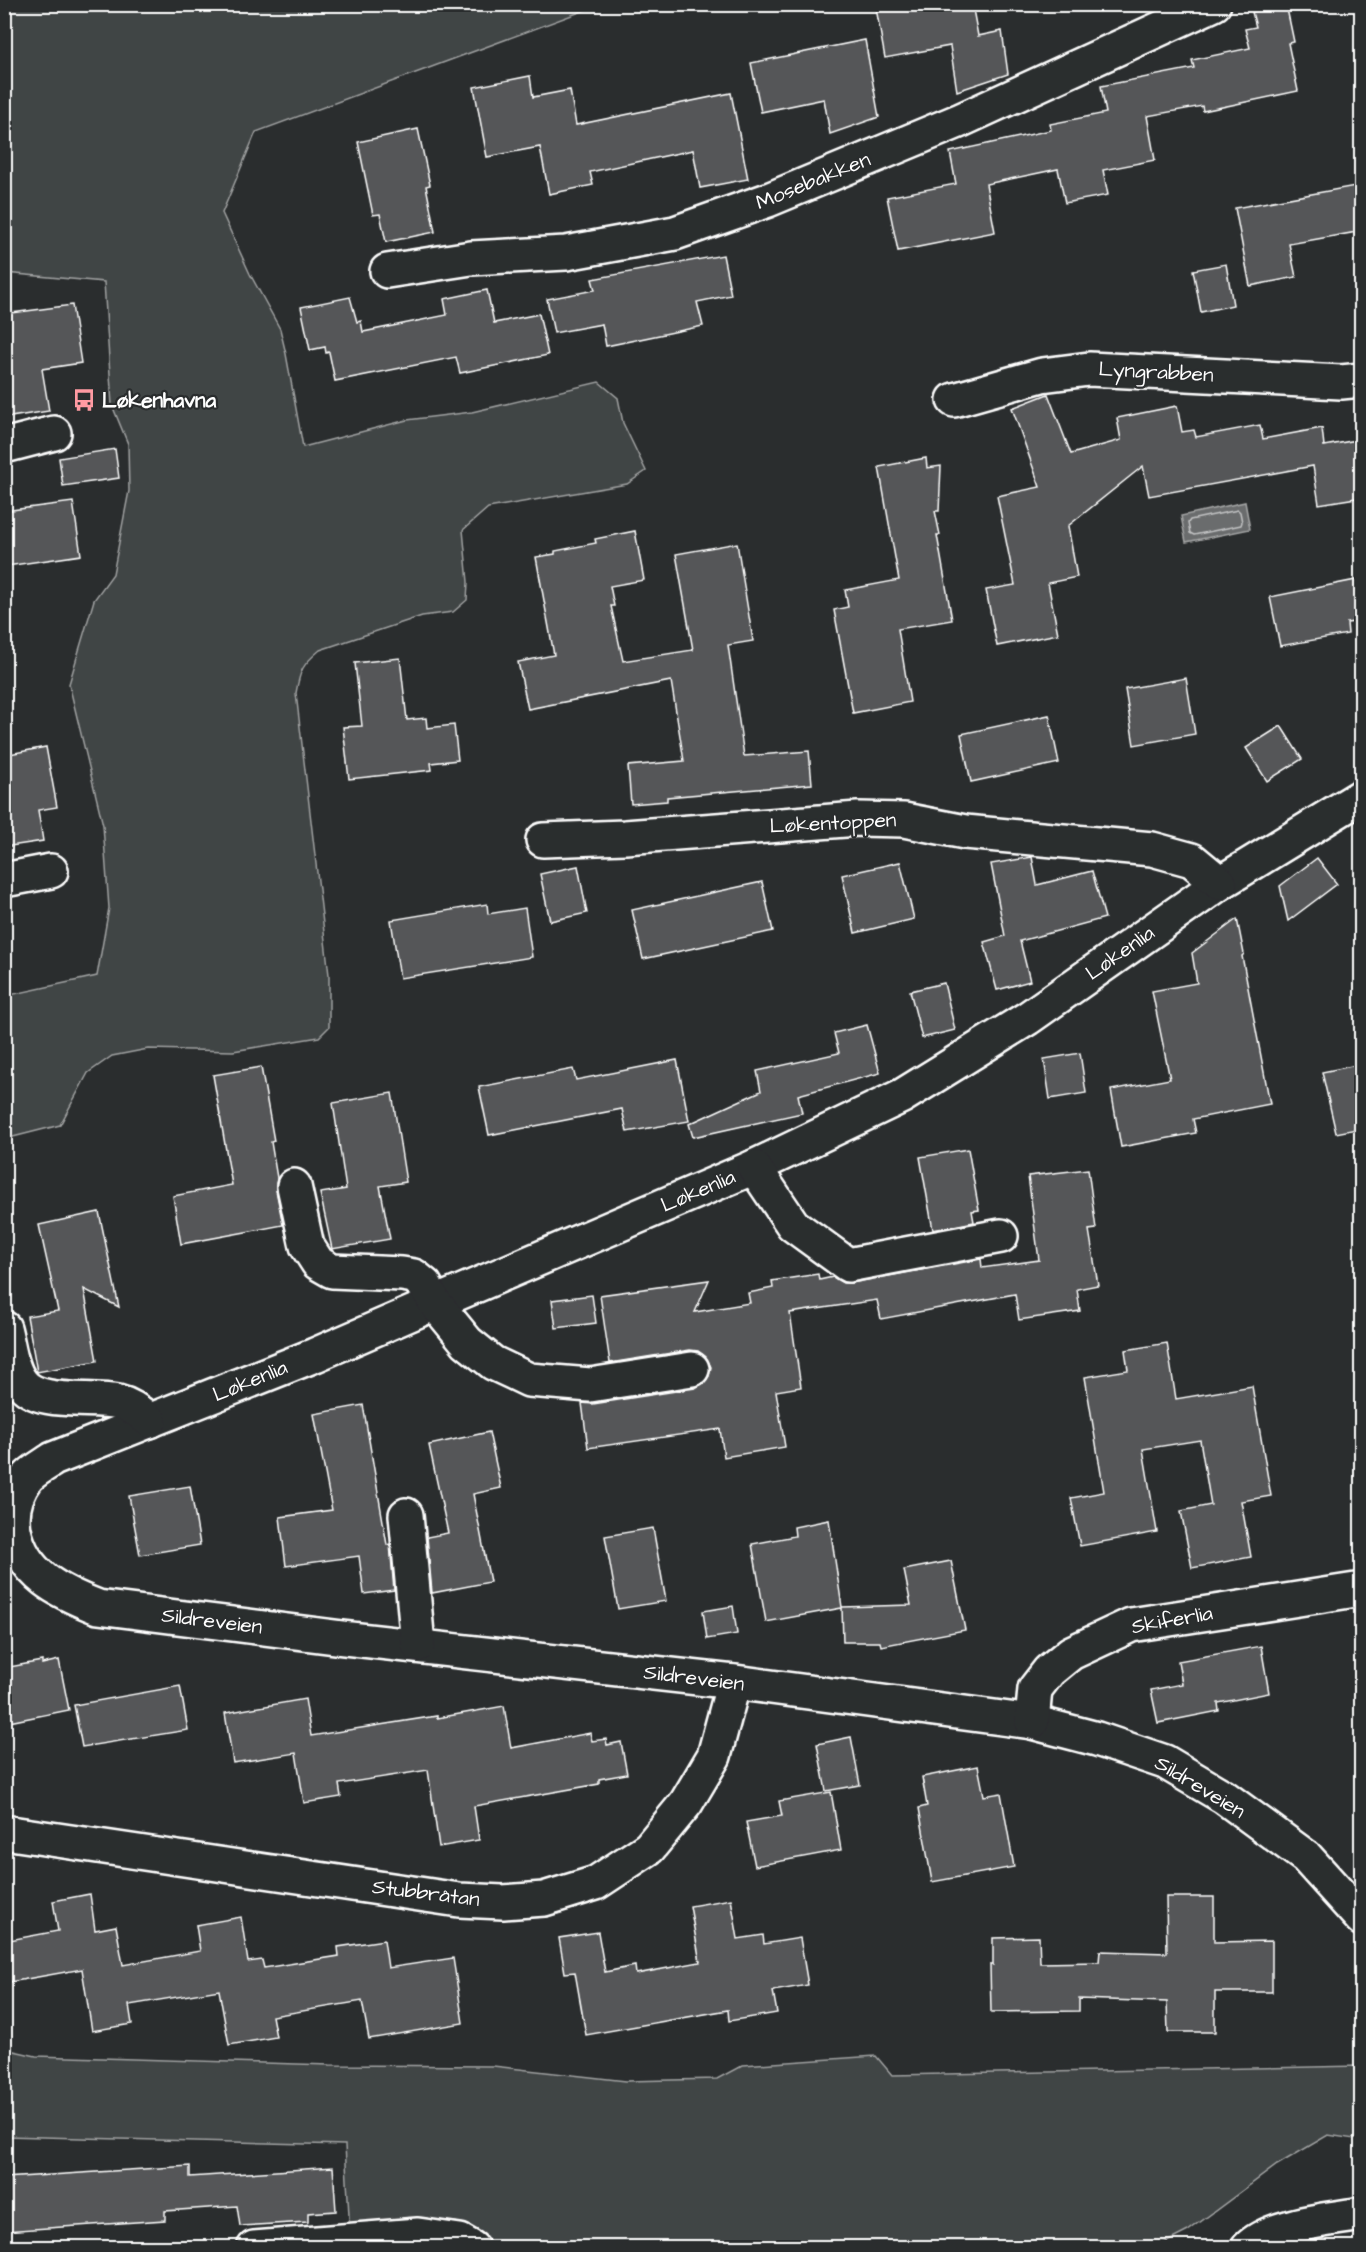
<svg xmlns="http://www.w3.org/2000/svg" width="1366" height="2252" font-family="'Architects Daughter',sans-serif">
<style>
.green{fill:#414445;stroke:#a0a2a2;stroke-width:1.5}
.water{fill:#6a6c6d;stroke:#a6a7a7;stroke-width:1.5}
.lines{fill:none;stroke-linecap:round;stroke-linejoin:round}
.shore{stroke:#c3c4c5;stroke-width:1.5}
.building{fill:#555758;stroke:#fff;stroke-width:1.5}
.minor-casing{stroke:#fff;stroke-width:38}
.minor{stroke:#2a2d2e;stroke-width:33}
.labels{text-anchor:middle;dominant-baseline:central;stroke-width:4.5;stroke-linejoin:round;paint-order:stroke}
.street-label{font-size:21px;fill:#fff;stroke:#2a2d2e}
.poi-label{font-size:21px;font-weight:bold;fill:#fff;stroke:#2a2d2e;text-anchor:start}
</style>
<rect width="100%" height="100%" fill="#2a2d2e"/>
<filter id="ink" filterUnits="userSpaceOnUse"><feTurbulence type="fractalNoise" baseFrequency=".0167" numOctaves="2"/><feDisplacementMap in="SourceGraphic" scale="12" xChannelSelector="R" yChannelSelector="G"/><feConvolveMatrix kernelMatrix="1 2 1 2 8 2 1 2 1" color-interpolation-filters="sRGB"/></filter>
<g filter="url(#ink)">
<!-- green -->
<g class="green">
<path d="M5 4 599 5 256 132 222 213 250 274 280 329 286 354 303 447 407 420 472 412 599 382 618 398 623 423 646 471 627 484 488 508 463 530 468 582 467 600 453 612 422 616 320 650C302 665 300 670 296 693L329 975V1027L319 1037 233 1051 148 1049 112 1056 88 1073 60 1125 5 1139V996L97 976 109 908 103 825 69 684 94 600 113 574 129 491 128 444 112 405 104 282 5 273Z"/>
<polygon points="5,2049 36,2056 330,2065 493,2066 626,2081 717,2079 743,2065 876,2056 892,2075 1361,2066 1361,2140 1328,2135 1277,2165 1188,2231 1157,2247 492,2247 492,2244 456,2222 427,2223 350,2233 345,2145 5,2136"/>
</g>
<!-- water -->
<polygon class="water" points="1245,502 1250,529 1186,542 1181,516"/>
<g class="lines">
<!-- shore -->
<polygon class="shore" points="1238,510 1240,512 1242,522 1241,525 1194,535 1190,533 1188,523 1190,520"/>
</g>
<!-- building -->
<g class="building">
<polygon points="895,4 972,4 978,36 1002,31 1008,74 957,91 950,46 885,58 876,8"/>
<polygon points="1286,4 1294,42 1288,43 1298,91 1203,111 1202,106 1147,116 1155,160 1103,170 1108,195 1065,203 1058,169 986,184 995,232 898,251 887,197 956,184 950,152 1051,130 1050,124 1106,113 1101,86 1194,68 1192,60 1250,48 1245,29 1256,27 1252,12"/>
<polygon points="865,40 879,117 830,134 824,99 761,112 751,63"/>
<polygon points="530,76 533,97 570,90 576,125 731,93 748,179 700,188 693,150 590,172 593,185 549,194 540,147 487,157 474,87"/>
<polygon points="418,129 430,185 426,186 435,232 386,242 380,214 373,215 358,142"/>
<polygon points="1355,186 1362,219 1362,231 1289,244 1296,277 1250,286 1235,208"/>
<polygon points="723,255 731,295 697,302 703,326 606,346 602,324 554,333 547,299 595,290 592,279"/>
<polygon points="1226,264 1233,305 1201,312 1193,270"/>
<polygon points="487,290 494,323 539,314 548,355 460,373 456,357 335,381 329,352 326,353 325,347 310,350 301,307 350,297 357,322 361,321 363,332 447,315 444,299"/>
<polygon points="72,305 81,363 42,369 49,411 4,418 4,314"/>
<polygon points="1048,394 1071,454 1121,440 1117,418 1177,406 1182,432 1194,430 1196,437 1260,425 1263,439 1322,428 1324,446 1362,439 1362,497 1319,504 1313,466 1149,496 1143,466 1068,526 1077,577 1048,583 1058,634 997,646 986,590 1015,585 997,496 1040,487 1012,408"/>
<polygon points="115,449 119,478 63,486 59,458"/>
<polygon points="926,458 927,468 941,466 939,511 935,511 940,535 937,535 952,620 898,629 910,702 853,713 834,610 848,607 845,590 899,580 879,467"/>
<polygon points="73,502 81,555 7,566 4,550 4,511"/>
<polygon points="635,531 644,580 610,586 614,606 611,606 623,661 693,650 676,554 737,543 753,641 728,645 744,756 809,751 812,784 667,797 667,801 631,804 628,766 684,761 671,681 528,709 518,662 554,655 536,557 555,554 555,551 596,543 595,539"/>
<polygon points="1356,580 1362,607 1362,621 1347,623 1348,634 1280,646 1270,597"/>
<polygon points="400,658 407,720 426,718 427,728 454,725 458,760 431,763 432,770 349,779 343,727 362,726 355,663"/>
<polygon points="1186,678 1195,734 1134,745 1125,689"/>
<polygon points="1049,715 1059,763 971,782 961,734"/>
<polygon points="1281,726 1302,759 1267,781 1246,748"/>
<polygon points="46,747 57,807 38,810 43,841 4,847 4,755"/>
<polygon points="1032,857 1037,885 1092,871 1105,918 1020,941 1030,981 997,990 984,942 1005,936 991,864"/>
<polygon points="1317,858 1337,884 1288,921 1280,886"/>
<polygon points="900,862 914,919 855,933 842,875"/>
<polygon points="578,866 587,913 550,921 540,874"/>
<polygon points="762,882 773,931 643,959 632,910"/>
<polygon points="487,904 488,914 525,908 532,957 400,978 391,920"/>
<polygon points="1237,919 1244,954 1242,956 1270,1104 1193,1119 1196,1133 1121,1147 1111,1090 1170,1079 1152,991 1197,983 1192,953"/>
<polygon points="944,983 955,1030 922,1038 910,991"/>
<polygon points="867,1025 880,1073 798,1095 802,1113 693,1137 689,1124 761,1091 757,1071 839,1053 834,1033"/>
<polygon points="1080,1053 1086,1093 1050,1099 1044,1059"/>
<polygon points="677,1060 689,1121 627,1132 622,1109 489,1135 479,1087 573,1069 576,1080"/>
<polygon points="1362,1064 1362,1128 1336,1133 1322,1072"/>
<polygon points="261,1067 274,1141 271,1142 277,1178 276,1190 283,1225 181,1244 173,1196 232,1185 213,1075"/>
<polygon points="392,1093 406,1182 380,1186 390,1239 332,1249 320,1193 346,1189 333,1103"/>
<polygon points="968,1149 979,1210 972,1211 974,1222 933,1230 920,1157"/>
<polygon points="1088,1169 1096,1229 1089,1230 1098,1285 1077,1289 1080,1311 1019,1320 1015,1294 881,1319 877,1300 790,1313 801,1387 776,1391 785,1447 724,1457 720,1429 588,1448 582,1403 593,1404 695,1388 704,1383 709,1376 711,1367 706,1357 698,1351 690,1350 610,1363 600,1295 709,1280 695,1312 750,1303 748,1293 773,1288 772,1281 818,1274 819,1280 833,1277 843,1283 851,1283 981,1259 982,1268 1039,1260 1028,1176"/>
<polygon points="99,1212 119,1307 84,1289 97,1361 37,1372 27,1316 58,1311 39,1225"/>
<polygon points="592,1295 596,1323 556,1328 552,1300"/>
<polygon points="1167,1343 1176,1399 1252,1386 1271,1496 1241,1501 1251,1557 1192,1568 1181,1511 1211,1505 1200,1440 1143,1449 1157,1532 1080,1546 1071,1498 1104,1492 1085,1377 1128,1370 1125,1350"/>
<polygon points="363,1405 387,1545 390,1544 394,1590 364,1594 359,1556 286,1566 280,1517 332,1510 314,1414"/>
<polygon points="489,1432 501,1488 473,1494 490,1582 432,1593 427,1537 448,1533 429,1445"/>
<polygon points="190,1486 200,1545 140,1555 129,1496"/>
<polygon points="829,1520 842,1607 911,1605 904,1570 951,1561 965,1630 881,1646 880,1642 843,1642 842,1608 766,1622 752,1544 795,1536 794,1527"/>
<polygon points="653,1528 666,1601 618,1609 605,1536"/>
<polygon points="733,1606 737,1634 707,1639 703,1611"/>
<polygon points="1261,1646 1269,1693 1218,1703 1219,1711 1158,1723 1151,1690 1182,1684 1178,1661"/>
<polygon points="59,1660 69,1710 4,1723 4,1668 42,1661 42,1664"/>
<polygon points="180,1686 188,1730 82,1747 74,1705"/>
<polygon points="305,1699 311,1736 437,1716 437,1718 504,1706 511,1748 590,1733 592,1741 606,1739 607,1745 621,1742 627,1774 599,1779 599,1784 474,1806 479,1840 439,1847 428,1770 339,1784 341,1797 304,1803 296,1753 233,1763 225,1713"/>
<polygon points="851,1737 860,1785 826,1791 817,1744"/>
<polygon points="978,1766 984,1796 1001,1793 1014,1867 932,1882 919,1808 927,1806 922,1777"/>
<polygon points="831,1792 841,1850 755,1866 746,1822 782,1816 779,1801"/>
<polygon points="90,1894 95,1930 116,1926 123,1965 200,1951 196,1925 241,1917 248,1962 262,1960 264,1968 339,1956 338,1947 384,1940 388,1968 453,1958 463,2023 369,2039 362,2001 272,2016 276,2037 229,2045 219,1990 129,2005 132,2024 92,2031 82,1969 4,1983 4,1941 58,1931 53,1901"/>
<polygon points="1166,1897 1214,1897 1214,1942 1272,1941 1272,1992 1215,1992 1215,2032 1168,2032 1167,2002 1079,1999 1079,2011 991,2012 990,1965 993,1965 993,1938 1039,1937 1040,1963 1099,1962 1100,1951 1167,1953"/>
<polygon points="731,1899 738,1939 763,1935 764,1944 800,1938 808,1985 773,1991 777,2013 729,2021 728,2010 586,2035 575,1972 565,1973 559,1938 598,1932 605,1972 635,1966 636,1974 700,1962 690,1906"/>
<polygon points="190,2166 190,2177 333,2167 336,2211 308,2213 308,2222 240,2226 237,2206 165,2211 165,2220 4,2231 4,2178"/>
</g>
<g class="lines">
<!-- minor casing -->
<g class="minor-casing">
<g id="minor">
<polyline points="387,271 471,258 566,253 675,233 768,200 961,120 1214,4"/>
<polyline points="954,400 1042,375 1089,369 1341,382 1362,380"/>
<polyline points="4,446 54,433"/>
<path d="M1362 796 1220 883 1028 1018 902 1096 754 1167 435 1303 315 1355 53 1459C45 1465 34 1470 27 1478 16 1493 11 1512 14 1530 23 1575 59 1592 98 1607L343 1638 734 1682 1032 1722 1097 1739 1165 1762 1224 1797 1306 1857 1362 1919"/>
<polyline points="543,840 625,837 858,819 904,820 965,832 1152,849 1192,860 1220,883"/>
<polyline points="4,880 51,871"/>
<polyline points="754,1167 793,1225 848,1265 1001,1236"/>
<polyline points="294,1186 307,1246 318,1263 332,1271 402,1274 414,1276 425,1285 435,1303 467,1342 493,1363 529,1380 590,1385 692,1369"/>
<path d="M4 1328C9 1346 10 1367 21 1382 37 1406 92 1396 118 1402 131 1405 141 1413 150 1421"/>
<polyline points="406,1515 418,1645"/>
<polyline points="1032,1722 1035,1689 1049,1671 1071,1653 1131,1625 1362,1589"/>
<polyline points="4,1832 459,1900 503,1902 544,1899 596,1883 649,1848 686,1803 714,1756 734,1682"/>
<polyline points="254,2248 418,2235 460,2241 472,2248"/>
<path d="M1248 2248C1269 2225 1331 2219 1362 2214"/>
</g>
</g>
<!-- minor -->
<use href="#minor" class="minor"/>
</g>
</g>
<!-- icons -->
<defs>
<g id="bus-bare" transform="scale(1.8)"><path d="M-5-6H5V4H4V6H2V4H-2V6H-4V4H-5ZM-3.5-4V0h7V-4ZM-3.5 1.2v1.5H-2V1.2ZM2 1.2v1.5H3.5V1.2Z" fill="#ff9aa2" stroke="#2a2d2e" stroke-width="2.5" paint-order="stroke"/></g>
</defs>
<g fill-rule="evenodd">
<use href="#bus-bare" x="84" y="400"/>
</g>
<g class="labels">
<!-- street labels -->
<g class="street-label">
<text transform="translate(813 181) rotate(-22)">Mosebakken</text>
<text transform="translate(1156 372) rotate(3)">Lyngrabben</text>
<text transform="translate(833 823) rotate(-3)">Løkentoppen</text>
<text transform="translate(1120 953) rotate(-35)">Løkenlia</text>
<text transform="translate(698 1191) rotate(-23)">Løkenlia</text>
<text transform="translate(250 1381) rotate(-22)">Løkenlia</text>
<text transform="translate(1172 1620) rotate(-10)">Skiferlia</text>
<text transform="translate(212 1621) rotate(7)">Sildreveien</text>
<text transform="translate(694 1678) rotate(7)">Sildreveien</text>
<text transform="translate(1200 1787) rotate(31)">Sildreveien</text>
<text transform="translate(426 1893) rotate(7)">Stubbråtan</text>
</g>
<!-- poi labels -->
<g class="poi-label">
<text x="102" y="400">Løkenhavna</text>
</g>
</g>
<!-- margin -->
<rect width="1366" height="2252" fill="none" stroke="#2a2d2e" stroke-width="24"/>
<rect x="12" y="12" width="1342" height="2228" fill="none" stroke="#fff" stroke-width="2" filter="url(#ink)"/>
</svg>
